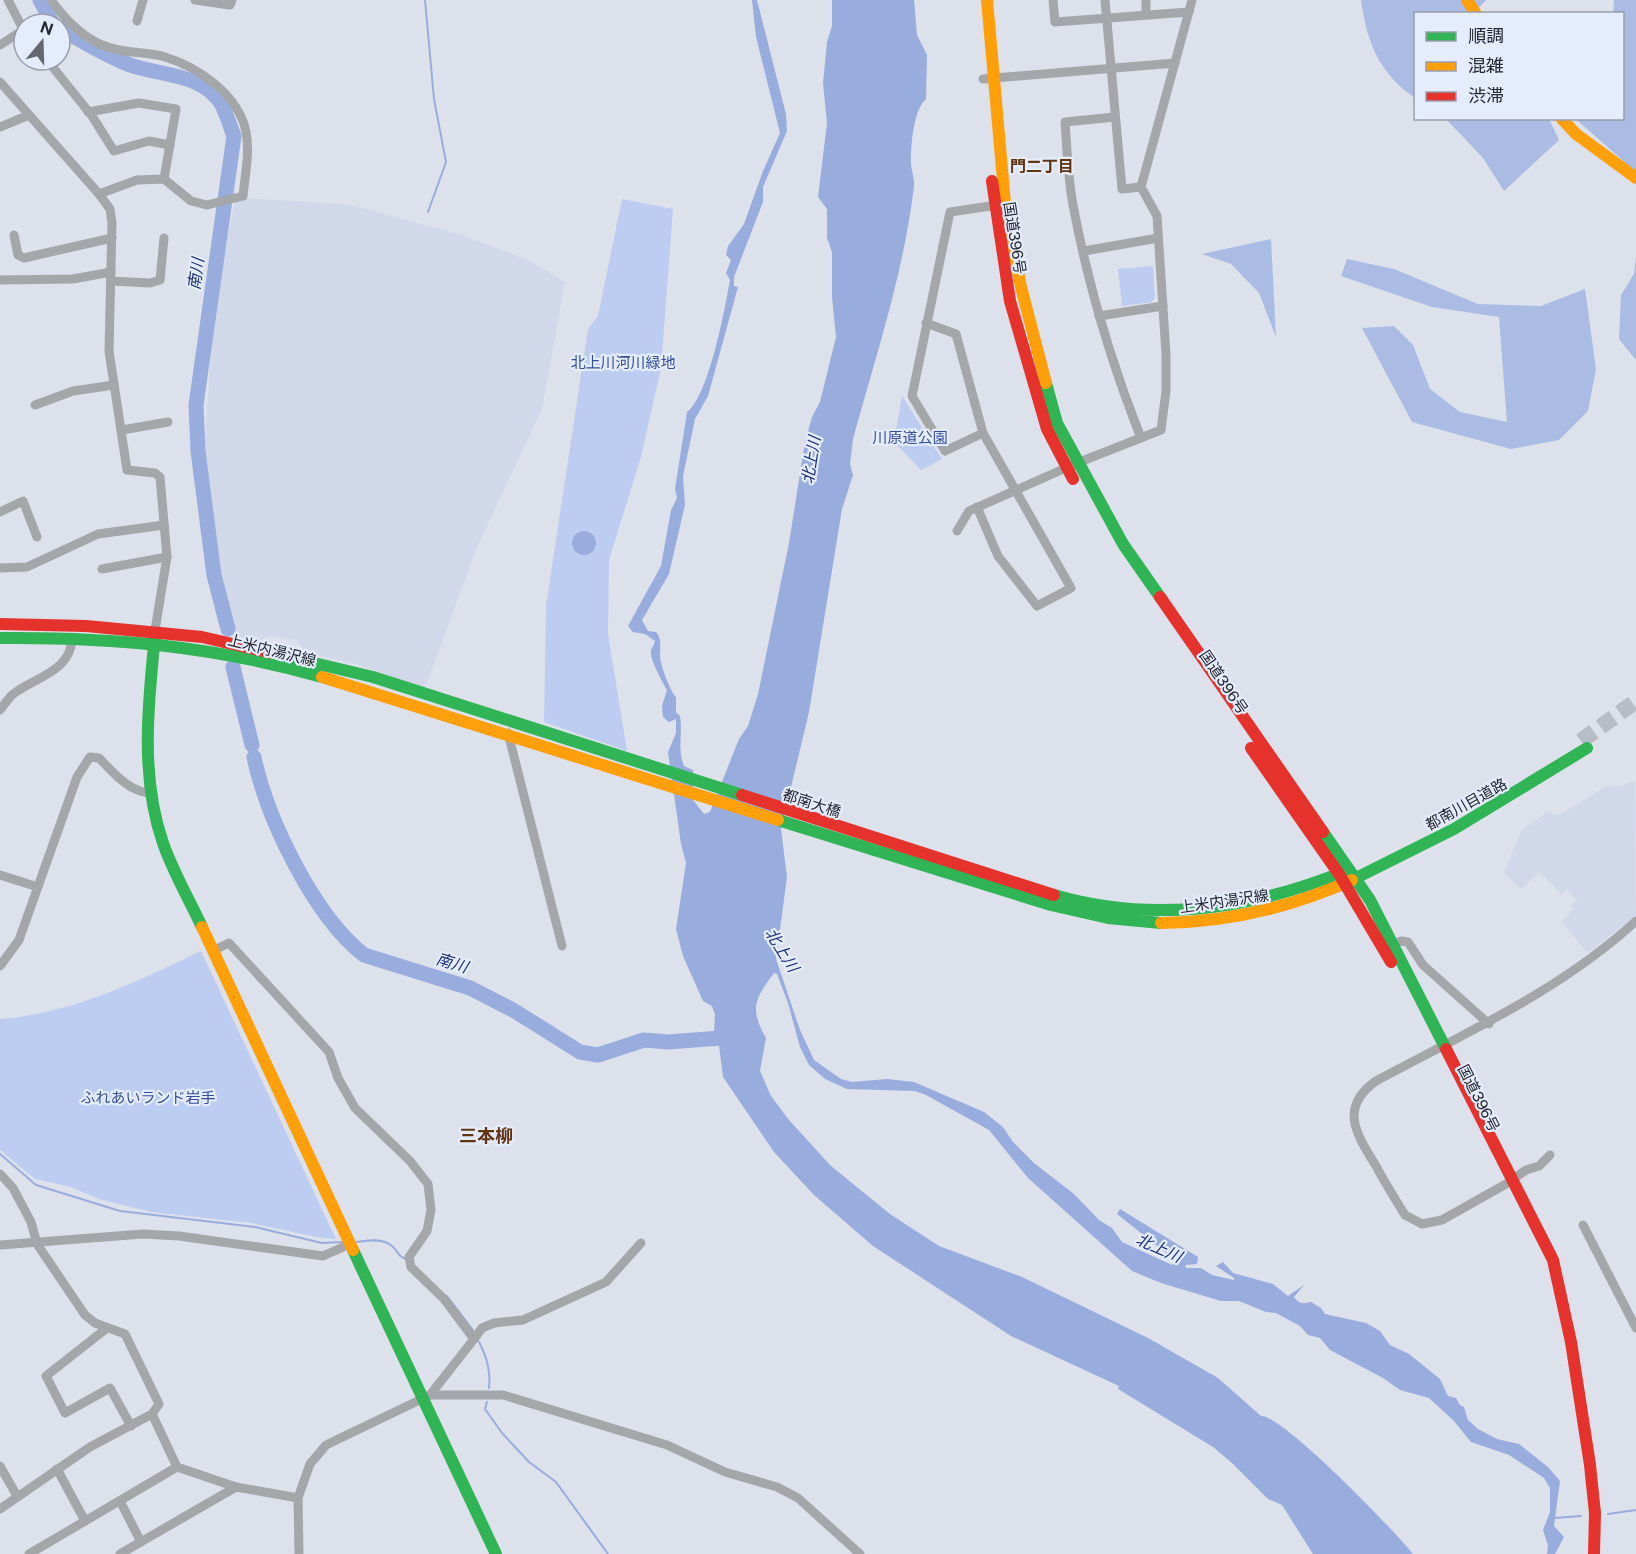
<svg xmlns="http://www.w3.org/2000/svg" width="1636" height="1554" font-family="'Public Sans','Noto Sans JP',sans-serif">
<style>
.built{fill:#d1d8ea}
.green{fill:#bdccf1}
.forest{fill:#aabbe4}
.water{fill:#99acde}
.lines{fill:none;stroke-linecap:round;stroke-linejoin:round}
.stream{stroke:#99acde;stroke-width:2}
.river{stroke:#99acde;stroke-width:15}
.highway-tunnel{stroke:#b8bcc5;stroke-width:16;stroke-dasharray:16 8;stroke-linecap:butt}
.street{stroke:#a4a6aa;stroke-width:9}
.fast{stroke:#30b455;stroke-width:12}
.slow{stroke:#ff9f0a;stroke-width:12}
.jam{stroke:#e5322d;stroke-width:12}
.labels{text-anchor:middle;dominant-baseline:central;stroke-width:4.5;stroke-linejoin:round;paint-order:stroke}
.street-label{font-size:15px;fill:#24272d;stroke:#e5ecfe}
.park-label{font-size:15px;fill:#354f9e;stroke:#e5ecfe}
.neighbourhood-label{font-size:16px;font-weight:bold;fill:#60340e;stroke:#e5ecfe}
.water-label{font-size:16px;font-style:italic;fill:#182d7a;stroke:#e5ecfe}
.quarter-label{font-size:18px;font-weight:bold;fill:#60340e;stroke:#e5ecfe}
</style>
<rect width="100%" height="100%" fill="#dde1eb"/>
<!-- built -->
<g class="built">
<polygon points="248,198 350,205 374,211 462,235 528,260 565,282 542,409 477,547 425,688 359,665 305,652 296,640 268,636 258,642 234,637 209,507 205,442 212,337 228,232 235,203"/>
<polygon points="1635,781 1636,916 1587,953 1562,921 1574,909 1571,906 1577,900 1567,889 1561,894 1539,872 1521,889 1504,872 1521,831 1549,811 1555,815 1561,814 1606,786 1619,786"/>
</g>
<!-- green -->
<g class="green">
<polygon points="622,199 673,209 661,368 641,457 609,560 608,634 627,751 544,722 546,606 588,329 598,316"/>
<polygon points="1153,266 1155,298 1152,302 1122,306 1118,269"/>
<polygon points="902,396 942,459 921,470 894,442"/>
<path d="M201 951 336 1239 316 1237 251 1223 151 1212 99 1199 71 1187 35 1179 0 1150V1019C74 1013 136 982 201 951Z"/>
</g>
<!-- forest -->
<g class="forest">
<path d="M1361 0H1486L1474 13 1416 14 1415 98C1379 73 1367 43 1361 0Z"/>
<polygon points="1614,0 1636,0 1636,172 1578,121 1579,119 1622,118 1622,14 1613,13"/>
<polygon points="1446,119 1549,119 1559,140 1504,191 1483,158"/>
<polygon points="1271,239 1276,337 1259,293 1231,264 1202,254"/>
<polygon points="1636,256 1636,360 1619,339 1621,295 1634,274"/>
<polygon points="1347,259 1394,269 1478,304 1541,306 1585,289 1596,369 1588,411 1559,440 1511,449 1412,422 1362,328 1394,326 1413,345 1430,389 1460,412 1507,422 1499,317 1432,307 1341,276"/>
</g>
<!-- water -->
<g class="water">
<path d="M752 0H757L786 114 787 131 763 187V202L734 277V286L738 287 708 396 695 419 683 476 685 505 669 574 642 620 648 631 656 632C662 639 660 647 660 655 660 664 670 691 676 697V712L680 716C683 735 677 748 684 766L693 770V800L704 814 710 812 739 739 748 726 758 694 789 543 805 442 812 417 820 402 836 337 832 297V252L827 238V209L818 197 827 123 823 83 827 42 832 26V0H914L917 35 927 55 926 99C914 109 911 143 911 159 910 168 915 178 914 186 904 272 876 355 853 439L850 464 853 475 842 509 809 712 781 829 787 877 776 959 800 1030 814 1060 841 1079 852 1082 887 1079 914 1082 984 1112 1003 1127 1013 1142 1034 1163 1074 1194 1099 1220 1112 1228 1122 1242 1172 1265 1175 1260 1117 1214 1120 1209 1198 1257 1197 1264 1185 1265 1186 1268H1201L1212 1275 1234 1280V1278L1216 1266 1223 1262 1233 1273 1273 1284 1288 1296 1304 1285 1294 1297C1299 1304 1303 1304 1311 1302L1321 1308 1325 1314 1366 1323 1380 1331 1390 1345 1409 1354 1440 1379 1448 1396 1456 1398 1460 1405 1464 1407 1468 1420 1478 1429 1497 1439 1519 1444 1548 1467 1560 1481 1554 1526 1564 1537 1555 1554H1547L1548 1545 1543 1530 1550 1512V1488L1544 1478 1509 1455 1471 1442 1453 1420 1429 1398 1400 1390 1383 1378 1330 1350 1320 1338 1308 1335 1300 1326 1276 1313 1266 1312 1239 1301H1221L1161 1283 1132 1271 1028 1178 989 1130 926 1095 915 1091 847 1089 825 1079 809 1065 800 1047 788 1003 777 974 774 973C755 999 749 1008 766 1038L760 1071 771 1096 789 1120 831 1166 890 1214 939 1246 1022 1277 1148 1338 1218 1378 1261 1416C1283 1415 1395 1531 1413 1554H1313L1282 1505 1268 1499 1232 1463 1213 1447 1118 1389 1119 1386 1011 1336 873 1246 814 1195 774 1152 723 1077 719 1045 714 1031 715 1015 712 1006 703 1001 683 956 676 929 686 863 681 844 668 752 676 733V719L669 722 663 717 662 706 667 690C662 681 649 658 651 650 652 647 654 645 655 641L645 634 633 632 628 626 661 566 671 510 677 498 675 489 687 412C709 396 725 308 730 280L726 273 731 260 726 255 728 246 744 224 763 171 780 133 756 37Z"/>
<circle cx="584" cy="543" r="12"/>
</g>
<g class="lines">
<!-- stream -->
<g class="stream">
<polyline points="425,0 434,99 446,162 428,212"/>
<polyline points="0,1154 36,1185 120,1211 255,1227 322,1243 342,1242"/>
<path d="M357 1242C368 1240 383 1238 392 1246 398 1251 398 1257 406 1259"/>
<polyline points="447,1296 473,1330"/>
<path d="M479 1342C487 1357 491 1371 489 1388"/>
<polyline points="487,1402 485,1409 502,1433 529,1462 556,1482 608,1554"/>
<polyline points="1608,1514 1636,1510"/>
<polyline points="1554,1518 1581,1516"/>
</g>
<!-- river -->
<g class="river">
<polyline points="40,0 53,24"/>
<path d="M60 28C83 42 105 55 130 65 161 76 203 73 222 105 227 115 230 126 234 136L196 405 198 451 214 575 228 629"/>
<polyline points="233,667 252,745"/>
<path d="M254 757C267 819 314 916 364 955L470 988 513 1010 580 1052 598 1055 644 1040 668 1042 721 1038 735 1040"/>
</g>
<!-- highway-tunnel -->
<polyline class="highway-tunnel" points="1581,741 1636,701"/>
<!-- street -->
<g class="street">
<polyline points="8,0 24,31"/>
<path d="M51 0C64 18 81 36 102 45 122 54 144 51 165 57 198 67 239 95 246 132 250 152 245 176 243 196L207 205 191 201 164 179 137 180 99 194"/>
<polyline points="195,0 230,5 232,0"/>
<polyline points="1053,0 1055,22 1189,12"/>
<polyline points="1105,0 1122,189 1141,187"/>
<polyline points="1146,15 1146,0"/>
<polyline points="137,21 143,0"/>
<polyline points="0,45 23,30"/>
<polyline points="47,60 92,116 114,151 149,141 170,145"/>
<polyline points="983,79 1175,63"/>
<polyline points="0,82 99,194 110,209 112,223 109,351 127,470 155,473 160,477 167,557 155,630"/>
<polyline points="88,112 139,103 176,109 164,179"/>
<path d="M1115 117 1065 122C1067 149 1068 178 1073 205 1088 285 1111 362 1141 438"/>
<polyline points="0,127 29,115"/>
<polyline points="14,235 18,255 24,258 112,238"/>
<polyline points="1084,251 1158,238"/>
<polyline points="0,280 73,279 111,272"/>
<polyline points="111,281 150,283 160,280 164,238"/>
<polyline points="1099,316 1163,306"/>
<polyline points="926,323 956,334 983,433 1071,588 1037,606 998,556 977,507"/>
<polyline points="35,405 73,391 114,385"/>
<polyline points="122,430 168,422"/>
<polyline points="983,433 945,451 912,396 950,212 997,205"/>
<polyline points="0,512 23,501 37,537"/>
<polyline points="957,531 969,511 1077,463 1161,430 1166,391 1166,354 1157,216 1141,187 1192,0"/>
<polyline points="0,568 27,567 98,534 164,525"/>
<polyline points="102,569 167,557"/>
<path d="M0 710C4 705 8 699 12 695 34 677 70 673 72 639"/>
<polyline points="508,733 562,946"/>
<polyline points="0,875 38,887"/>
<polyline points="1389,947 1401,941 1408,942 1423,965 1489,1024"/>
<polyline points="212,951 229,943 329,1052 338,1078 355,1108 410,1161 428,1184 431,1210 427,1231 409,1257 411,1267 444,1299 474,1339 430,1395"/>
<path d="M0 966 19 940 77 777 90 757 99 758C114 773 127 790 149 793"/>
<path d="M1550 1155 1539 1166 1526 1170 1506 1184 1442 1220 1422 1224 1405 1215C1395 1199 1385 1183 1376 1166 1357 1135 1338 1108 1376 1081 1465 1033 1560 991 1636 921"/>
<polyline points="0,1174 13,1188 31,1222 37,1244 85,1315 95,1323 125,1334 159,1404 152,1414 90,1447 0,1509"/>
<polyline points="1583,1225 1636,1328"/>
<polyline points="0,1245 143,1234 179,1236 323,1256 350,1244"/>
<polyline points="107,1328 46,1376 65,1413 110,1388 131,1426"/>
<polyline points="474,1339 482,1328 494,1323 523,1320 606,1282 641,1243"/>
<polyline points="152,1414 177,1467 236,1487 298,1498"/>
<polyline points="0,1466 17,1496"/>
<polyline points="57,1469 85,1521"/>
<polyline points="120,1501 141,1542"/>
<polyline points="29,1554 177,1467"/>
<polyline points="120,1554 236,1487"/>
<polyline points="299,1554 298,1498 310,1464 326,1445 430,1395 503,1395 667,1445 725,1472 777,1487 798,1498 860,1554"/>
</g>
<!-- fast -->
<g class="fast">
<polyline points="1046,383 1057,423 1123,544 1160,597"/>
<path d="M155 636C148 704 140 777 163 843 173 872 189 899 202 927"/>
<path d="M0 638C112 637 213 646 322 677"/>
<polyline points="272,653 373,677 742,795"/>
<polyline points="778,820 1051,905 1108,918 1161,923"/>
<polyline points="1323,832 1370,900 1446,1049"/>
<polyline points="1356,878 1454,829 1587,748"/>
<path d="M1054 895C1154 924 1253 909 1348 870"/>
<polyline points="353,1250 496,1554"/>
</g>
<!-- slow -->
<g class="slow">
<polyline points="987,0 1005,203 1021,287 1046,383"/>
<polyline points="1467,0 1476,14"/>
<polyline points="1561,118 1576,134 1636,178"/>
<polyline points="322,677 778,820"/>
<path d="M1161 923C1228 922 1290 908 1352 880"/>
<polyline points="202,927 353,1250"/>
</g>
<!-- jam -->
<g class="jam">
<polyline points="992,181 1010,301 1047,429 1073,479"/>
<polyline points="1160,597 1323,832"/>
<polyline points="0,624 86,626 202,637 272,653"/>
<polyline points="1251,748 1339,874 1391,962"/>
<polyline points="742,795 1054,895"/>
<polyline points="1446,1049 1553,1260 1571,1342 1590,1465 1595,1513 1594,1554"/>
</g>
</g>
<g class="labels">
<!-- street labels -->
<g class="street-label">
<text transform="translate(1015 238) rotate(81)">国道396号</text>
<text transform="translate(272 650) rotate(14)">上米内湯沢線</text>
<text transform="translate(1224 682) rotate(56)">国道396号</text>
<text transform="translate(812 803) rotate(18)">都南大橋</text>
<text transform="translate(1466 804) rotate(-29)">都南川目道路</text>
<text transform="translate(1224 901) rotate(-8)">上米内湯沢線</text>
<text transform="translate(1479 1098) rotate(63)">国道396号</text>
</g>
<!-- park labels -->
<g class="park-label">
<text x="623" y="362">北上川河川緑地</text>
<text x="910" y="437">川原道公園</text>
<text x="148" y="1097">ふれあいランド岩手</text>
</g>
<!-- neighbourhood labels -->
<g class="neighbourhood-label">
<text x="1042" y="166">門二丁目</text>
</g>
<!-- water labels -->
<g class="water-label">
<text transform="translate(196 274) rotate(-82)">南川</text>
<text transform="translate(811 460) rotate(-81)">北上川</text>
<text transform="translate(782 950) rotate(58)">北上川</text>
<text transform="translate(452 963) rotate(17)">南川</text>
<text transform="translate(1159 1248) rotate(24)">北上川</text>
</g>
<!-- quarter labels -->
<g class="quarter-label">
<text x="486" y="1135">三本柳</text>
</g>
</g>
<!-- legend -->
<rect x="1414" y="12" width="210" height="108" fill="#e5ecfe" stroke="#989daa" stroke-width="1.5"/>
<rect x="1426" y="32" width="30" height="9" fill="#30b455" stroke="#989daa" stroke-width="1.5"/>
<text x="1468" y="42" font-size="18" fill="#24272d">順調</text>
<rect x="1426" y="62" width="30" height="9" fill="#ff9f0a" stroke="#989daa" stroke-width="1.5"/>
<text x="1468" y="72" font-size="18" fill="#24272d">混雑</text>
<rect x="1426" y="92" width="30" height="9" fill="#e5322d" stroke="#989daa" stroke-width="1.5"/>
<text x="1468" y="102" font-size="18" fill="#24272d">渋滞</text>
<!-- north arrow -->
<g transform="translate(42 42) rotate(19)"><circle r="28" fill="#e5ecfe" stroke="#989daa" stroke-width="1.5"/>
<path d="M0-4.5L10 22L0 15L-10 22Z" fill="#656870"/>
<text y="-9" font-size="16" font-weight="bold" text-anchor="middle" fill="#24272d">N</text>
</g>
</svg>
